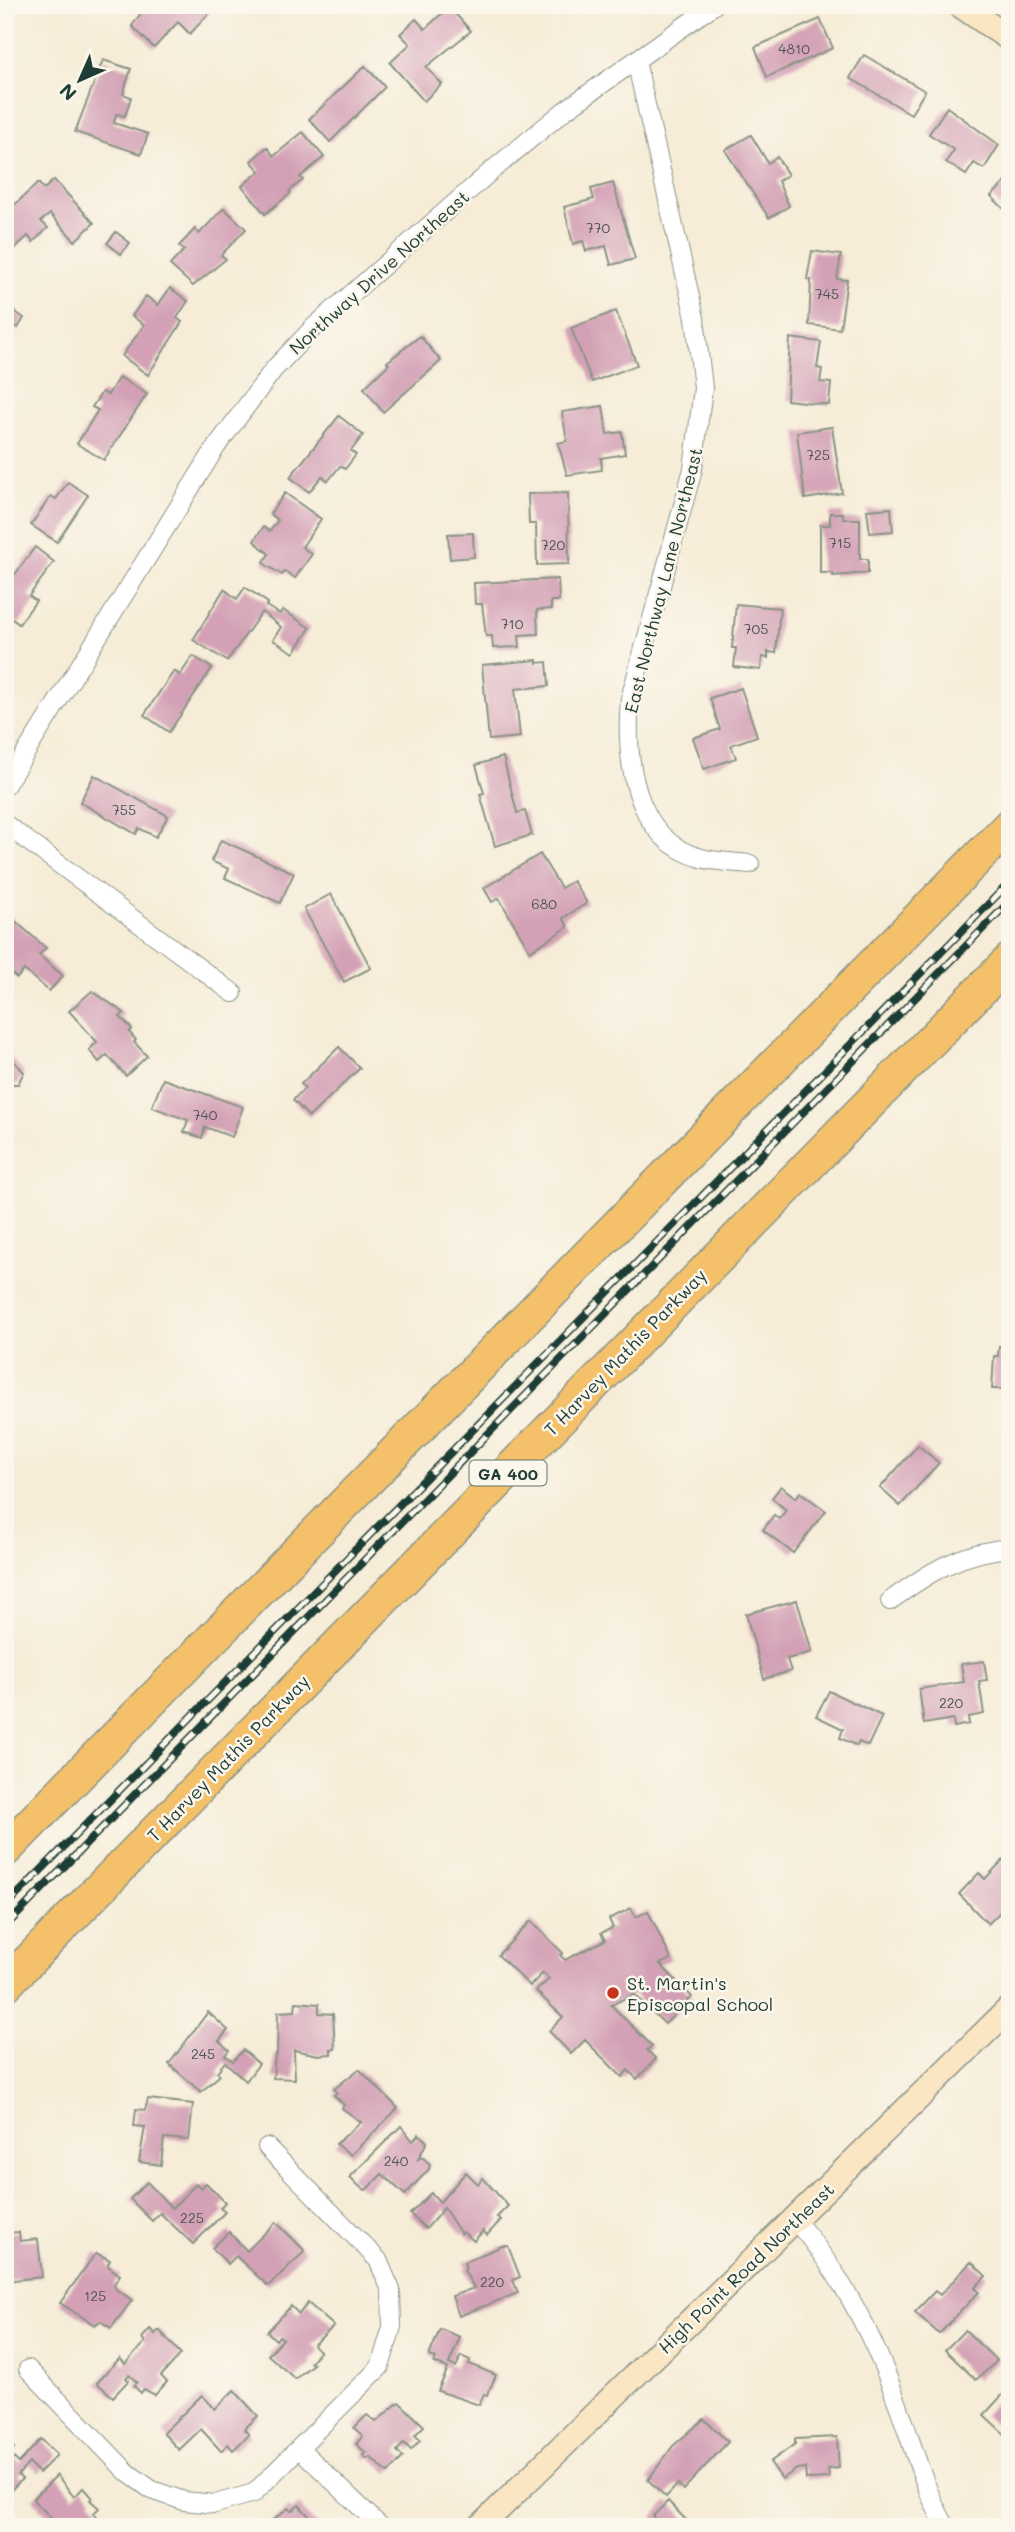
<svg xmlns="http://www.w3.org/2000/svg" width="1015" height="2532" font-family="Mali,sans-serif">
<style>
.building{fill:#d3a0b5}
.lines{fill:none;stroke-linecap:round;stroke-linejoin:round}
.street-casing{stroke:#8a9486;stroke-width:20}
.secondary-casing{stroke:#8a9486;stroke-width:27}
.highway-casing{stroke:#8a9486;stroke-width:36}
.street{stroke:#fff;stroke-width:18}
.secondary{stroke:#fbe6c4;stroke-width:24}
.highway{stroke:#f4c16b;stroke-width:33}
.rail-casing{stroke:#1f3d34;stroke-width:8}
.rail{stroke:#fbf7ec;stroke-width:5;stroke-dasharray:16;stroke-linecap:butt}
.poi-dot{fill:#c8321e;stroke:#fbf7ec;stroke-width:2.5}
.labels{text-anchor:middle;dominant-baseline:central;stroke-width:5;stroke-linejoin:round;paint-order:stroke}
.number-label{font-size:14px;fill:#4c5654}
.shield{fill:#fbf7ec;stroke:#61756b;stroke-width:2}
.shield-label{font-size:16px;font-weight:bold;fill:#1f3d34}
.street-label{font-size:18px;fill:#1f3d34;stroke:#fbf7ec}
.poi-label{font-size:18px;fill:#1f3d34;stroke:#fbf7ec;text-anchor:start}
</style>
<rect width="100%" height="100%" fill="#fbf7ec"/>
<filter id="ink" filterUnits="userSpaceOnUse"><feTurbulence type="fractalNoise" baseFrequency=".0143" numOctaves="2"/><feDisplacementMap in="SourceGraphic" scale="14" xChannelSelector="R" yChannelSelector="G"/><feConvolveMatrix kernelMatrix="1 2 1 2 8 2 1 2 1" color-interpolation-filters="sRGB"/></filter>
<filter id="wash" filterUnits="userSpaceOnUse"><feTurbulence type="fractalNoise" baseFrequency=".00686" numOctaves="4" result="noise"/><feDisplacementMap in="SourceGraphic" scale="28" xChannelSelector="R" yChannelSelector="G"/><feGaussianBlur stdDeviation="1.57" result="paint"/><feColorMatrix in="noise" values="0 0 0 0 0 0 0 0 0 0 0 0 0 0 0 0 0 1.4 0 .05"/><feComposite in="paint" operator="in"/></filter>
<g filter="url(#wash)">
<rect width="100%" height="100%" fill="#f6ecd7"/>
<g id="blocks">
<!-- building -->
<g class="building">
<polygon points="140,5 210,5 213,9 190,34 178,22 154,48 132,26 144,9"/>
<polygon points="449,7 471,31 426,67 442,84 424,101 390,63 410,44 400,34 416,19 425,29"/>
<polygon points="820,19 833,48 767,77 755,47"/>
<polygon points="864,55 925,91 911,114 850,78"/>
<polygon points="103,60 131,69 123,94 131,97 125,116 116,114 114,123 148,134 141,154 75,132"/>
<polygon points="365,66 385,87 330,142 309,119"/>
<polygon points="947,107 999,145 984,169 974,163 966,175 946,162 954,150 929,134"/>
<polygon points="303,132 324,157 300,177 303,180 289,191 291,193 265,214 242,186 260,171 251,161 267,147 274,156"/>
<polygon points="751,135 768,163 777,157 788,175 778,181 789,206 769,218 725,150"/>
<polygon points="1010,178 1010,215 991,196"/>
<polygon points="54,180 94,223 75,241 50,214 41,221 48,228 33,242 28,236 9,254 5,251 5,214 38,183 44,189"/>
<polygon points="613,183 635,259 611,265 606,246 586,251 583,241 573,244 564,207 594,199 591,189"/>
<polygon points="224,208 246,229 221,255 226,259 193,286 170,265 184,250 179,246 195,229 199,234"/>
<polygon points="116,232 130,243 121,254 107,243"/>
<polygon points="812,251 841,255 837,279 847,280 840,329 809,325 811,280 807,279"/>
<polygon points="170,288 188,301 177,318 182,322 148,375 122,356 144,325 132,316 146,296 158,305"/>
<polygon points="11,309 24,318 18,328 5,320"/>
<polygon points="616,311 637,365 592,382 571,328"/>
<polygon points="420,336 441,361 383,412 364,388 389,364 387,362"/>
<polygon points="790,338 821,342 817,368 822,369 820,382 831,383 829,405 787,400"/>
<polygon points="119,377 147,394 104,460 77,444 98,410 92,407 102,392 108,395"/>
<polygon points="603,406 607,434 622,432 625,454 601,458 602,470 567,475 558,443 567,441 562,412"/>
<polygon points="339,416 363,435 351,451 356,455 345,469 340,466 328,481 322,476 309,492 290,477"/>
<polygon points="832,427 842,493 805,499 797,432"/>
<polygon points="68,482 88,495 57,542 31,525 51,496 56,499"/>
<polygon points="285,493 321,519 302,547 312,554 295,578 285,571 282,575 263,563 269,554 254,541 263,527 270,531 278,520 270,514"/>
<polygon points="568,493 569,564 537,565 536,524 529,524 528,494"/>
<polygon points="891,508 893,531 870,533 867,510"/>
<polygon points="830,513 843,513 843,519 860,519 860,559 868,559 868,573 833,576 833,573 820,573 820,525 830,525"/>
<polygon points="473,533 474,557 450,559 448,534"/>
<polygon points="35,547 54,562 29,596 36,601 19,624 5,614 5,588"/>
<polygon points="558,579 559,601 551,601 551,609 537,610 538,634 519,635 520,647 493,648 492,636 486,636 482,604 475,604 474,583"/>
<polygon points="245,587 268,603 266,606 280,614 283,610 310,628 294,653 273,640 281,627 262,612 227,661 193,640 224,589 237,599"/>
<polygon points="736,604 780,608 776,653 768,652 768,658 762,657 761,670 734,667 736,648 732,648"/>
<polygon points="193,656 212,668 169,732 144,715 174,671 180,675"/>
<polygon points="537,660 537,663 547,662 549,686 515,689 520,737 489,740 482,665"/>
<polygon points="741,688 757,736 731,745 736,758 704,769 693,738 720,729 710,698"/>
<polygon points="503,757 517,813 525,811 532,835 495,846 480,794 484,793 476,765"/>
<polygon points="94,775 168,816 156,837 139,828 136,834 80,802"/>
<polygon points="221,840 294,873 280,903 225,878 229,869 211,861"/>
<polygon points="540,854 561,888 573,881 587,903 563,918 568,927 530,951 499,898 492,902 484,888"/>
<polygon points="331,894 371,968 344,982 304,909"/>
<polygon points="5,912 46,948 39,955 63,976 49,991 24,970 17,978 5,968"/>
<polygon points="92,991 124,1013 120,1017 132,1029 129,1032 136,1040 134,1042 147,1056 126,1076 107,1055 99,1062 89,1050 97,1042 69,1011"/>
<polygon points="339,1047 360,1068 309,1117 293,1100 305,1088 301,1084"/>
<polygon points="5,1052 24,1072 18,1084 13,1084 5,1077"/>
<polygon points="163,1079 243,1107 232,1137 205,1127 202,1138 184,1132 188,1120 152,1107"/>
<polygon points="999,1346 1010,1346 1010,1396 1007,1396 1007,1389 992,1389 994,1356 998,1356"/>
<polygon points="918,1445 939,1463 900,1506 880,1488"/>
<polygon points="781,1486 796,1498 800,1492 826,1511 793,1553 763,1530 774,1515 779,1519 786,1510 772,1498"/>
<polygon points="797,1600 812,1652 787,1659 791,1671 764,1679 746,1614"/>
<polygon points="984,1661 987,1680 979,1681 984,1714 968,1717 969,1724 954,1727 953,1719 924,1724 919,1689 964,1682 961,1664"/>
<polygon points="829,1691 882,1716 868,1746 859,1742 857,1746 840,1738 843,1729 816,1716"/>
<polygon points="1005,1858 1010,1863 1010,1902 988,1924 959,1894 979,1873 985,1879"/>
<polygon points="631,1908 636,1917 648,1911 671,1959 660,1964 692,1997 665,2024 634,1994 611,2005 652,2046 647,2050 656,2059 637,2079 628,2070 622,2077 585,2040 571,2054 549,2031 563,2017 536,1991 549,1979 543,1973 530,1986 498,1955 531,1921 563,1953 560,1955 565,1960 605,1940 601,1933 613,1928 609,1919"/>
<polygon points="296,2002 319,2004 319,2013 333,2014 335,2049 331,2049 331,2054 318,2055 294,2050 295,2079 273,2078 275,2054 277,2055 278,2012 295,2011"/>
<polygon points="208,2012 228,2030 219,2041 229,2050 225,2055 233,2061 243,2050 259,2064 246,2081 225,2062 217,2072 220,2075 201,2092 169,2064"/>
<polygon points="359,2069 398,2108 351,2155 336,2144 361,2122 342,2108 344,2105 334,2095 337,2092 334,2089"/>
<polygon points="148,2099 193,2104 189,2140 164,2138 161,2165 139,2162 145,2127 134,2126 136,2109 145,2110"/>
<polygon points="401,2126 413,2141 419,2134 427,2142 418,2159 422,2157 430,2164 429,2169 405,2195 382,2174 366,2190 360,2187 350,2177"/>
<polygon points="466,2172 478,2184 483,2178 508,2206 497,2217 501,2220 487,2235 483,2231 474,2241 463,2232 461,2234 444,2208 426,2229 410,2214 431,2193 440,2202"/>
<polygon points="147,2182 172,2208 196,2184 201,2188 206,2183 225,2202 220,2208 225,2212 193,2244 160,2213 152,2221 130,2199"/>
<polygon points="276,2222 305,2251 268,2286 236,2256 228,2264 212,2248 229,2232 247,2251"/>
<polygon points="19,2232 20,2241 38,2239 42,2277 5,2281 5,2233"/>
<polygon points="502,2246 508,2246 520,2277 513,2280 518,2293 459,2316 452,2296 474,2288 464,2270 466,2268 464,2262"/>
<polygon points="96,2253 110,2260 108,2266 120,2275 114,2284 116,2289 132,2300 111,2328 100,2321 95,2325 60,2303"/>
<polygon points="971,2262 986,2276 975,2288 979,2292 939,2334 915,2312 935,2291 940,2295"/>
<polygon points="308,2303 334,2326 313,2345 320,2351 310,2362 313,2364 295,2379 268,2355 283,2339 279,2336 276,2340 267,2332 291,2306 299,2314"/>
<polygon points="150,2329 155,2334 159,2330 181,2354 161,2376 167,2382 155,2395 144,2389 141,2393 134,2386 137,2382 129,2375 126,2378 128,2381 113,2397 97,2383 120,2358 125,2364 145,2342 142,2338"/>
<polygon points="440,2329 460,2337 449,2364 456,2367 461,2356 470,2360 469,2364 496,2375 487,2396 484,2394 479,2405 438,2391 448,2368 434,2363 436,2358 429,2356"/>
<polygon points="965,2330 997,2361 976,2380 945,2350"/>
<polygon points="234,2390 258,2416 244,2429 249,2435 233,2450 228,2444 221,2451 201,2429 179,2450 163,2433 202,2395 215,2409"/>
<polygon points="1005,2392 1010,2396 1010,2439 984,2415"/>
<polygon points="399,2402 424,2426 415,2435 420,2440 411,2450 404,2443 397,2451 403,2457 388,2473 370,2457 367,2459 363,2455 366,2453 356,2444 363,2436 354,2428 367,2415 376,2422"/>
<polygon points="704,2419 728,2442 683,2490 678,2484 666,2497 648,2480 673,2446"/>
<polygon points="837,2437 839,2468 828,2469 829,2478 806,2479 805,2468 797,2469 782,2479 770,2462 795,2444 795,2439"/>
<polygon points="41,2439 57,2455 39,2473 29,2463 18,2475 22,2479 5,2496 5,2440 14,2448 9,2454 19,2463"/>
<polygon points="57,2475 74,2497 83,2488 92,2498 90,2500 99,2508 93,2514 100,2520 94,2527 61,2527 35,2502 33,2499"/>
<polygon points="668,2501 687,2521 681,2527 655,2527 651,2523 655,2518 653,2516"/>
<polygon points="299,2505 319,2527 264,2527 288,2508 291,2511"/>
</g>
</g>
</g>
<g filter="url(#ink)">
<use href="#blocks" fill-opacity="0" stroke="#8a9486" stroke-width="2"/>
<g class="lines">
<!-- street casing -->
<g class="street-casing">
<g id="street">
<path d="M636 61 695 318 703 388 693 469 630 699C625 757 633 840 701 858 716 862 734 862 750 864"/>
<polyline points="5,786 216,447 274,369 315,326 489,173 564,111 714,5"/>
<polyline points="5,824 233,993"/>
<path d="M890 1601C929 1572 961 1552 1010 1548"/>
<path d="M795 2220C842 2274 873 2335 897 2402 913 2445 923 2487 946 2527"/>
<polyline points="28,2369 128,2473 152,2490 184,2501 215,2504 254,2493 380,2367 392,2327 391,2290 378,2260 267,2147"/>
<polyline points="300,2449 381,2527"/>
</g>
</g>
<!-- secondary casing -->
<g class="secondary-casing">
<g id="secondary">
<polyline points="960,5 1010,39"/>
<polyline points="480,2527 1010,2008"/>
</g>
</g>
<!-- highway casing -->
<g class="highway-casing">
<g id="highway">
<polyline points="5,1850 1010,825"/>
<polyline points="5,1985 1010,960"/>
</g>
</g>
<!-- street -->
<use href="#street" class="street"/>
<!-- secondary -->
<use href="#secondary" class="secondary"/>
<!-- highway -->
<use href="#highway" class="highway"/>
<!-- rail casing -->
<g class="rail-casing">
<g id="rail">
<polyline points="5,1907 1010,882"/>
<polyline points="5,1927 1010,901"/>
</g>
</g>
<!-- rail -->
<use href="#rail" class="rail"/>
</g>
</g>
<!-- markers -->
<circle class="poi-dot" cx="613" cy="1993" r="7"/>
<g class="labels">
<!-- number labels -->
<g class="number-label">
<text x="794" y="48">4810</text>
<text x="598" y="227">770</text>
<text x="827" y="293">745</text>
<text x="818" y="454">725</text>
<text x="840" y="542">715</text>
<text x="553" y="544">720</text>
<text x="512" y="623">710</text>
<text x="756" y="628">705</text>
<text x="124" y="809">755</text>
<text x="544" y="903">680</text>
<text x="205" y="1114">740</text>
<text x="951" y="1702">220</text>
<text x="203" y="2053">245</text>
<text x="396" y="2160">240</text>
<text x="192" y="2217">225</text>
<text x="492" y="2281">220</text>
<text x="95" y="2295">125</text>
</g>
<!-- shield labels -->
<rect class="shield" x="469.5" y="1460.5" width="77" height="25" rx="5"/>
<g class="shield-label">
<text x="508" y="1473">GA 400</text>
</g>
<!-- street labels -->
<g class="street-label">
<text transform="translate(379 272) rotate(-42)">Northway Drive Northeast</text>
<text transform="translate(663 580) rotate(-76)">East Northway Lane Northeast</text>
<text transform="translate(625 1352) rotate(-46)">T Harvey Mathis Parkway</text>
<text transform="translate(228 1758) rotate(-46)">T Harvey Mathis Parkway</text>
<text transform="translate(746 2268) rotate(-44)">High Point Road Northeast</text>
</g>
<!-- poi labels -->
<g class="poi-label">
<text x="627" y="1983">St. Martin's<tspan x="627" dy="21">Episcopal School</tspan></text>
</g>
</g>
<!-- margin -->
<rect width="1015" height="2532" fill="none" stroke="#fbf7ec" stroke-width="28"/>
<!-- north arrow -->
<g transform="translate(80 80) rotate(225)" stroke="#fbf7ec" stroke-width="5" paint-order="stroke">
<path d="M0-5L12 26L0 18L-12 26Z" fill="#1f3d34"/>
<text y="-10" font-size="19" font-weight="bold" text-anchor="middle" fill="#1f3d34">N</text>
</g>
</svg>
